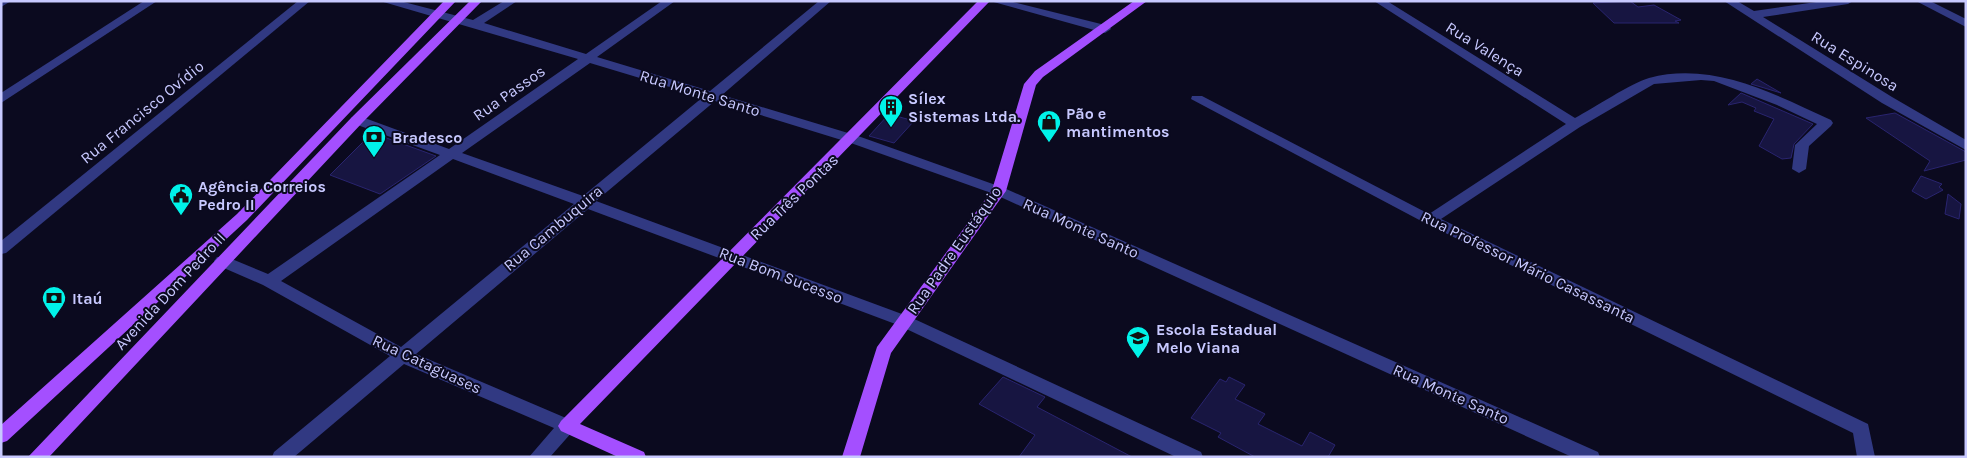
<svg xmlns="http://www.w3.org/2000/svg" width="1967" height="458" font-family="Karla,sans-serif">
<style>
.building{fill:#171541;stroke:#29246f}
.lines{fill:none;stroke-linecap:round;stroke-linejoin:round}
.minor{fill:#313982;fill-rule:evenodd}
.major{fill:#a44fff;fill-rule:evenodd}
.labels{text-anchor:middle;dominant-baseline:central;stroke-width:4;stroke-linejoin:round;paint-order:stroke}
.street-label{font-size:16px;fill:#c8c9ff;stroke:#0b0a1f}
.poi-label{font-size:16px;font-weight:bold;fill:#c8c9ff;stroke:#0b0a1f;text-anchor:start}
</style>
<rect width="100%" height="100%" fill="#0b0a1f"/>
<!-- building -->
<g class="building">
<polygon points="1630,1 1638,7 1654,5 1681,20 1675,21 1679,23 1614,23 1593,3"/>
<polygon points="1757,79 1781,93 1751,84"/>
<polygon points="1741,93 1813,124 1794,144 1791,158 1782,159 1759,146 1774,119 1754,111 1756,108 1742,102 1728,105"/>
<polygon points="1895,113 1966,152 1966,160 1924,171 1930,161 1866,118"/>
<polygon points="889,114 914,121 894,143 869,136"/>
<polygon points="381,136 436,156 380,194 330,175 364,141"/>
<polygon points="1921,176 1942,184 1939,187 1943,190 1926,199 1912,191"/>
<polygon points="1948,194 1961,204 1959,219 1945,214"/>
<polygon points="1003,377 1045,397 1037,407 1132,457 1019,457 1035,435 979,404"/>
<polygon points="1229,377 1245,385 1235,399 1265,414 1258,424 1302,446 1310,432 1335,445 1328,457 1255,457 1218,437 1221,433 1191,418 1220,379 1226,382"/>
</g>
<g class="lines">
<!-- minor -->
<g class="minor">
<polygon points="1,1 11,1 1,7"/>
<polygon points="144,1 157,1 1,103 1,93"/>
<polygon points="298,1 310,1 6,253 1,254 1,241"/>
<path d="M380 1H400L473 20 504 1H517L484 23 586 54 662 1H675L597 57 710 91 819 1H831L722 95 858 136 1004 188 1598 452 1600 457H1572L994 194 848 142 715 101 596 201 910 317 1201 452 1203 457H1176L898 325 588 209 416 354 573 421 576 426 573 431 550 457H529L554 428 404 364 294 457H272L274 452 390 356 263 285 217 265 214 261 217 257H227L268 274 440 155 352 123 350 120 352 117H362L449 149 578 59ZM590 63 703 97 583 196 462 153ZM453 159 574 204 401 347 281 281Z"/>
<polygon points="990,1 1009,1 1109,26 1111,29 1105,33"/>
<path d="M1374 1H1387L1575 118C1594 108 1631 83 1649 78 1713 61 1774 94 1831 120L1833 123 1831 126 1809 146 1806 169 1799 173 1792 169 1795 145 1817 124 1777 105 1714 81 1701 80 1654 84 1580 127 1441 219 1868 424 1875 457H1857L1853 433 1425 223 1191 99 1192 96H1202L1429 214 1566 124Z"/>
<polygon points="1724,1 1737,1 1754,11 1823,1 1853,1 1848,4 1763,17 1892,97 1966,140 1966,150 1882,103"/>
<polygon points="1916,1 1930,1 1966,19 1966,27"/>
</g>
<!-- major -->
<g class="major">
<polygon points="444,1 456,1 247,220 7,441 1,443 1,425 237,214"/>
<polygon points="470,1 482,1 362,123 49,457 28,457 352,117"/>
<polygon points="978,1 990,1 580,424 644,452 646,457 618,457 561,431 558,426 561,421"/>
<polygon points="1134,1 1147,1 1043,77 1036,85 1006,191 891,353 860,457 842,457 877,347 992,190 1024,84 1035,71"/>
</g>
</g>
<!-- icons -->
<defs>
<g id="building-pin" transform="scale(1.25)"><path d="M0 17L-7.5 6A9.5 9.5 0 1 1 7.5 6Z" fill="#00f3e9" stroke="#0b0a1f"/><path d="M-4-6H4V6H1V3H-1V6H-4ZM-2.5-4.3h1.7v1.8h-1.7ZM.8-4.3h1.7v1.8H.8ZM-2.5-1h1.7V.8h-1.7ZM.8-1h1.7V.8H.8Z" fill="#111"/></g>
<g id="shop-pin" transform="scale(1.25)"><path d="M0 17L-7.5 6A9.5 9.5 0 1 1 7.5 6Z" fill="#00f3e9" stroke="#0b0a1f"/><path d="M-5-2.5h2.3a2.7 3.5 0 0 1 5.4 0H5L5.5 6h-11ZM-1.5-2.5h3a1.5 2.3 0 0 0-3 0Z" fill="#111"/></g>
<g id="bank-pin" transform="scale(1.25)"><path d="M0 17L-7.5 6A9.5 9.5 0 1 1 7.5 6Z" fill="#00f3e9" stroke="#0b0a1f"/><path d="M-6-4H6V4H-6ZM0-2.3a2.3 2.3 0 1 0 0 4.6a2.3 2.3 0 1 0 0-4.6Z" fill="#111"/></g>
<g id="civic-pin" transform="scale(1.25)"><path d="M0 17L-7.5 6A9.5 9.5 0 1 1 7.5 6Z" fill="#00f3e9" stroke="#0b0a1f"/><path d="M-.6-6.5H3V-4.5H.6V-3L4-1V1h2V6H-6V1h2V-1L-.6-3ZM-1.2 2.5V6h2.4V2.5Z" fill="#111"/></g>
<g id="school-pin" transform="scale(1.25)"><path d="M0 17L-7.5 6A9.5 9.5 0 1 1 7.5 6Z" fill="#00f3e9" stroke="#0b0a1f"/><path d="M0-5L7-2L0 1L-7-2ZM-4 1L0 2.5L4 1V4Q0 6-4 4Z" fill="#111"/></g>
</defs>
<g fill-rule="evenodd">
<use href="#building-pin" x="891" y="107"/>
<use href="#shop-pin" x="1049" y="122"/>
<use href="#bank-pin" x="374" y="137"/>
<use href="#civic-pin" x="181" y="195"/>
<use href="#bank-pin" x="54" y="298"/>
<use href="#school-pin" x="1138" y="338"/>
</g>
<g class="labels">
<!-- street labels -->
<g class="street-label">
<text transform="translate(1485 49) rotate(32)">Rua Valença</text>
<text transform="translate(1855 61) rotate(32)">Rua Espinosa</text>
<text transform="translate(509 93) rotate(-35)">Rua Passos</text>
<text transform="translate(700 93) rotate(17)">Rua Monte Santo</text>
<text transform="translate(142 112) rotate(-39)">Rua Francisco Ovídio</text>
<text transform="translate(794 197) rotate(-44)">Rua Três Pontas</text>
<text transform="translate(553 228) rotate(-40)">Rua Cambuquira</text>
<text transform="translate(1081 228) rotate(24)">Rua Monte Santo</text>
<text transform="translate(954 250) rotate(-55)">Rua Padre Eustáquio</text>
<text transform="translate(1528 267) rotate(26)">Rua Professor Mário Casassanta</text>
<text transform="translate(781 275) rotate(21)">Rua Bom Sucesso</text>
<text transform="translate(170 291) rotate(-47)">Avenida Dom Pedro II</text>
<text transform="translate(427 364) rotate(25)">Rua Cataguases</text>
<text transform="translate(1451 394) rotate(24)">Rua Monte Santo</text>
</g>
<!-- poi labels -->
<g class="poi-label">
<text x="908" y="98">Sílex<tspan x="908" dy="18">Sistemas Ltda.</tspan></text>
<text x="1066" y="113">Pão e<tspan x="1066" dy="18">mantimentos</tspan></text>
<text x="392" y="137">Bradesco</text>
<text x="198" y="186">Agência Correios<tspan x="198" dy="18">Pedro II</tspan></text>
<text x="72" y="298">Itaú</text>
<text x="1156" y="329">Escola Estadual<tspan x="1156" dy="18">Melo Viana</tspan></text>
</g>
</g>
<!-- border -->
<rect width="1967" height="458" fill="none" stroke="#c8c9ff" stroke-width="5"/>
</svg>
